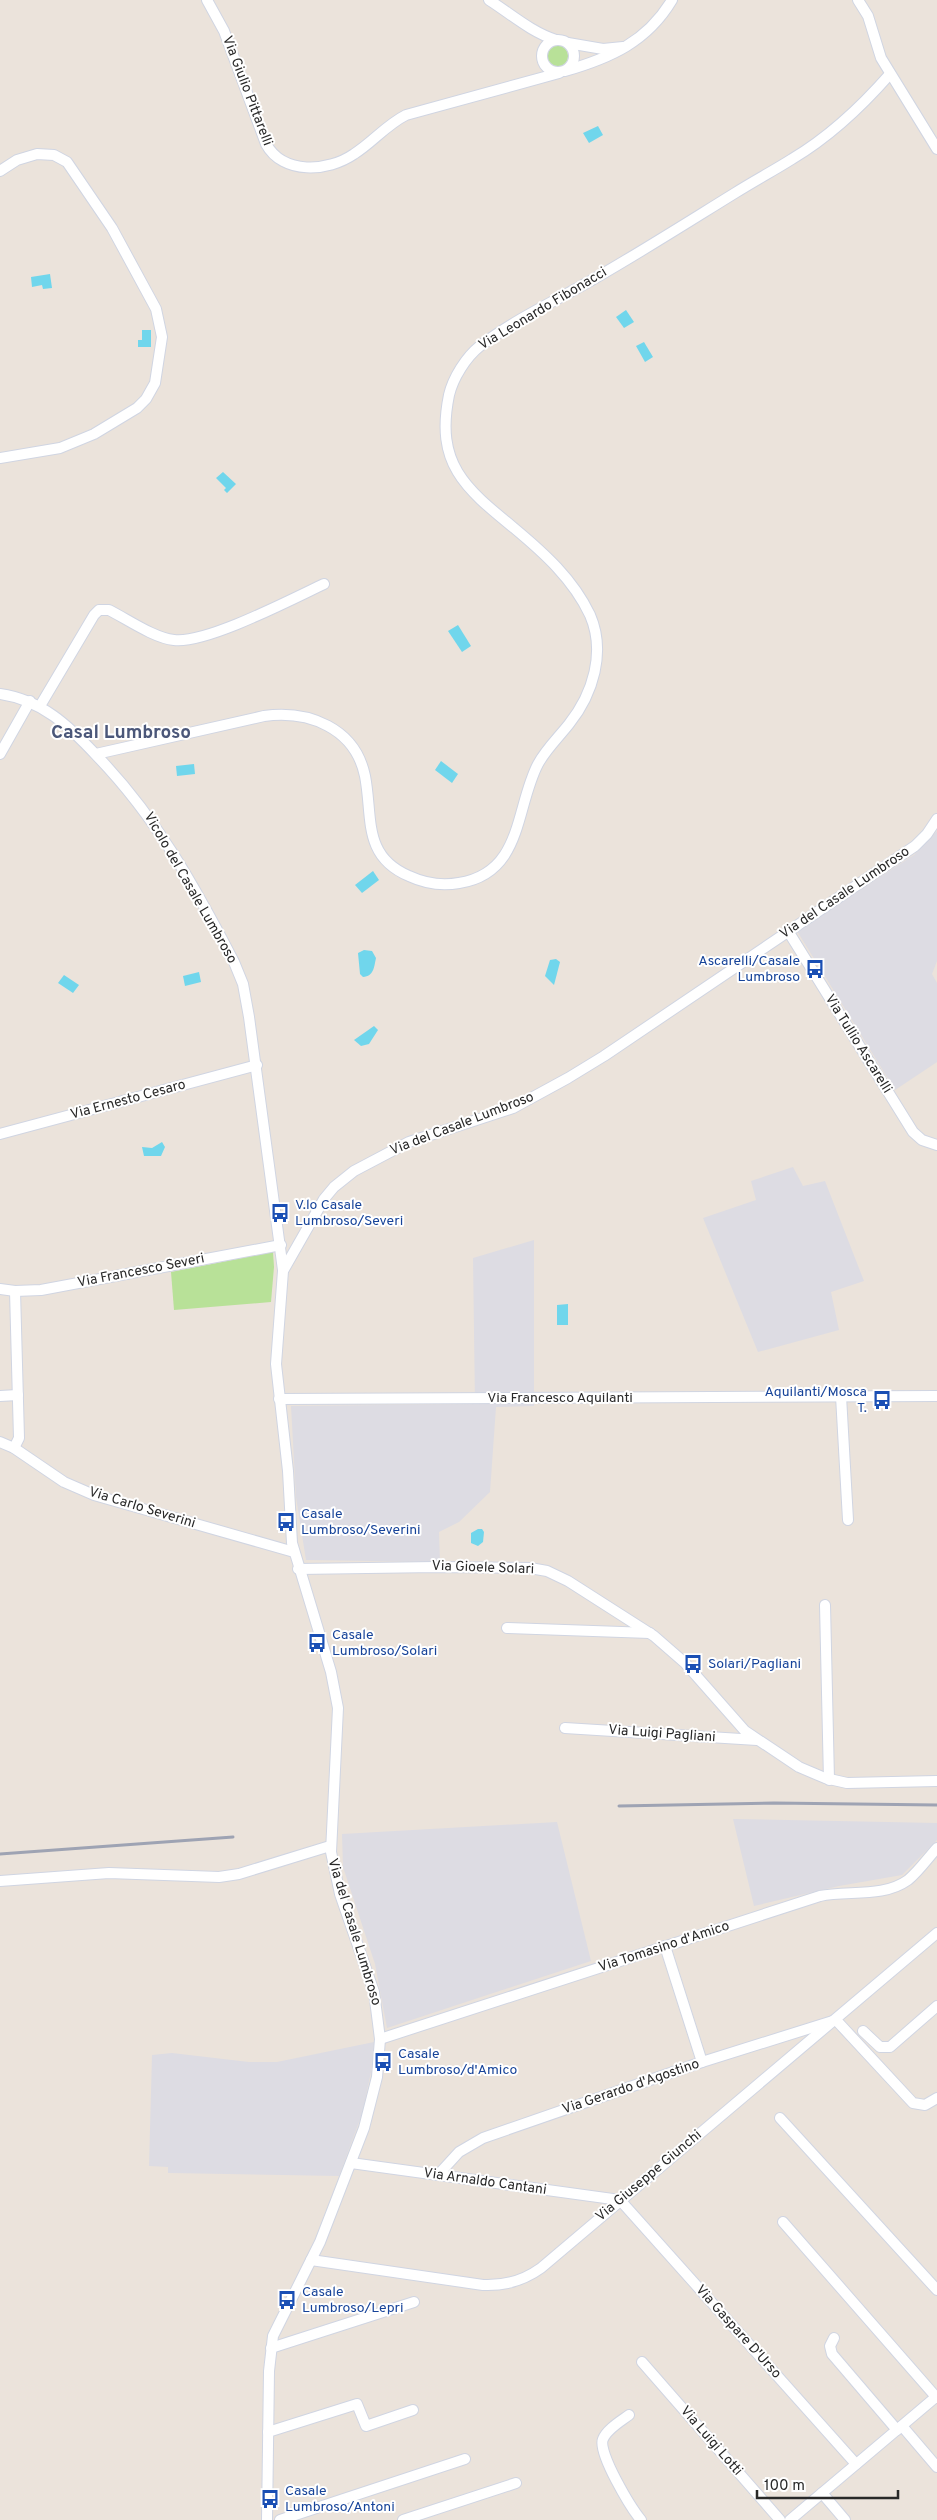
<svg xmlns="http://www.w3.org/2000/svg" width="937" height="2520" font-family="Overpass,sans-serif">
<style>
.industrial{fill:#dddce3}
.green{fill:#b8e198}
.water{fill:#70d6ec}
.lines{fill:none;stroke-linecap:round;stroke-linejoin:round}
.minor-casing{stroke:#d0d5e2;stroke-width:12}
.minor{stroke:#fff;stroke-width:10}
.rail{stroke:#9ea3b3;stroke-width:3}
.labels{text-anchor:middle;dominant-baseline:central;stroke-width:4;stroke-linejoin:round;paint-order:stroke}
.street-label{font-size:14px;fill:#292929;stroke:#fff}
.transit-label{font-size:14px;fill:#164399;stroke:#fff;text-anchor:start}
.district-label{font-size:19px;font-weight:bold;fill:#4b5779;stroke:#fff}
</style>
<rect width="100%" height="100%" fill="#ebe3db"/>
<!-- industrial -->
<g class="industrial">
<polygon points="937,831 937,961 932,974 937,983 937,1062 895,1090 797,931 914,855"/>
<polygon points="793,1167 803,1186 825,1181 864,1281 831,1292 839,1330 758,1352 703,1218 756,1200 751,1181"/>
<polygon points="534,1240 534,1406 496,1407 490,1492 459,1522 439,1532 440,1562 306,1560 296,1497 291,1406 475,1404 473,1258"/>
<polygon points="733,1819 937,1823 937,1840 902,1875 839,1886 754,1906"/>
<polygon points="557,1822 591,1961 387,2028 375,1964 343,1867 342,1834"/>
<polygon points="374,2042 371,2072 362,2114 339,2176 168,2173 168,2167 149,2166 152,2055 172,2053 249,2062 277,2062"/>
</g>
<!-- green -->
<g class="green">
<circle cx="557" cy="56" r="11"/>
<polygon points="273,1252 274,1267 271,1302 174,1310 171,1272"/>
</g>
<!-- water -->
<g class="water">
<polygon points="598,126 603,135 589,143 583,133"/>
<polygon points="50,274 52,288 43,289 42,285 32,287 31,277"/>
<polygon points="626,310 634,322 624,328 616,317"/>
<polygon points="142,330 151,330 151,347 138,347 138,340 142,340"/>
<polygon points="644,342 653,357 645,362 636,346"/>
<polygon points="223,472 236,484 227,493 224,490 226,488 216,478"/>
<polygon points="458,625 471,646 462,652 448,631"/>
<polygon points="441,761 458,774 452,783 435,770"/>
<polygon points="194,764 195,774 177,776 176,766"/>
<polygon points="373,871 379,880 362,893 355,885"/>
<path d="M364 950 372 951 376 958C374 967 374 976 363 977L360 974 358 953Z"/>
<polygon points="556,959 560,962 554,985 545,976 550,960"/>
<polygon points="199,972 201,982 185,986 183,976"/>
<polygon points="64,975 79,985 73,993 58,983"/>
<polygon points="374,1026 378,1030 369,1044 361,1046 354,1040"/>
<polygon points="162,1142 165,1147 161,1156 144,1156 142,1147 152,1148"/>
<polygon points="568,1304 568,1325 557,1325 557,1305"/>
<polygon points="478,1529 482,1529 484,1532 483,1542 478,1546 471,1543 471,1533"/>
</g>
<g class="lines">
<!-- minor casing -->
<g class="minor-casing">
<g id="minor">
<path d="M207 0 224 31 266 144C283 175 328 172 354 154 373 142 386 125 406 115L559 73"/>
<path d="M489 0C511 14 531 32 556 40"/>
<polyline points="858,0 868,16 881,58 937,149"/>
<circle cx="558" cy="56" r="16"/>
<polyline points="568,43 603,49 623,47"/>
<path d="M565 71C610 58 647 42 672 0"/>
<polyline points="0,171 17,160 37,154 54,155 67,162 112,228 156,309 162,337 155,383 146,399 137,408 94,434 60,448 0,458"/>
<path d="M0 694C42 700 69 726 97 756 156 817 195 887 234 962L243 984 249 1017 283 1270"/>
<path d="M40 706 94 615 99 610H109C127 619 154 638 174 640 206 644 292 599 324 584"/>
<polyline points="0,754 30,701"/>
<path d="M96 754 264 716C309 710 355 728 365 776 373 817 362 856 409 876 424 883 442 886 459 883 523 873 515 808 538 764 546 749 558 738 569 724 593 694 606 652 590 615 573 579 544 553 514 528 465 488 435 464 449 395 453 378 466 357 480 346 514 320 555 301 592 280 641 252 688 222 735 193 754 181 773 171 792 159 829 137 862 106 890 74"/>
<polyline points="788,931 913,1132 922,1140 937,1145"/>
<polyline points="0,1134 257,1065"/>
<polyline points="0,1289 15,1291 41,1290 281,1245"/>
<polyline points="0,1396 18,1395"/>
<polyline points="841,1396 848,1520"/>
<polyline points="279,1399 937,1396"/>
<polyline points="0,1442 14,1448 64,1482 94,1495 294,1552"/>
<polyline points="14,1448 19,1438 15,1291"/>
<polyline points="298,1569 436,1567 530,1568 547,1571 568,1581 654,1636 685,1663 745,1731 799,1767 825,1778 847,1783 937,1781"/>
<polyline points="825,1605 829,1780"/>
<polyline points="507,1628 650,1633"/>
<polyline points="565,1728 757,1740"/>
<polyline points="0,1881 109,1873 219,1877 239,1874 330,1846"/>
<polyline points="665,1946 702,2062"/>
<polyline points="863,2031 880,2047 890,2047 937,2006"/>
<path d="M380 2039 820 1896C848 1890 883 1898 908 1880 919 1871 927 1859 937 1848"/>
<polyline points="780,2118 937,2290"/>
<polyline points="351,2163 620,2200"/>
<polyline points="438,2175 459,2152 483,2138 702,2062 836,2020 913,2103 925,2105 937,2098"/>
<polyline points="620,2200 856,2464"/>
<polyline points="783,2222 937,2398"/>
<path d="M311 2260 483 2285C505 2286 523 2281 541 2268L937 1933"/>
<polyline points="834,2338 830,2346 832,2354 897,2430"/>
<polyline points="271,2348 414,2302"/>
<polyline points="642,2362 780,2520"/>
<path d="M629 2415C621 2421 607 2429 603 2439 597 2452 631 2508 641 2520"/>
<polyline points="902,2426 937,2467"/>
<polyline points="268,2432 357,2404 366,2426 413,2410"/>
<polyline points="822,2493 845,2520"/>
<polyline points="267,2520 269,2371 273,2336 320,2242 364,2128 377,2077 380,2039 374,1992 340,1894 331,1852 338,1708 331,1672 292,1543 288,1471 276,1364 283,1271 324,1199 334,1187 354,1171 409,1142 513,1108 568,1078 604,1056 915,846 927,834 937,819"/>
<polyline points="280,2520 465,2459"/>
<polyline points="403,2520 516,2483"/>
<polyline points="790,2520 937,2396"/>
</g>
</g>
<!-- minor -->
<use href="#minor" class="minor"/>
<!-- rail -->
<g class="rail">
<polyline points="619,1806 774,1803 937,1805"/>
<polyline points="0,1854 233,1837"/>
</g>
</g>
<!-- icons -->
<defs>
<g id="bus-bare" transform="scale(1.5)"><path d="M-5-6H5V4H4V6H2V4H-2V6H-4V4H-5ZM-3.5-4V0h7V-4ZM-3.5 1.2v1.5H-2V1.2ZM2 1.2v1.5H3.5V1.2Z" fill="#1a4fb4" stroke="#fff" stroke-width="2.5" paint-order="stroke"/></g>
</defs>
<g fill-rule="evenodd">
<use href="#bus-bare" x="815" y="969"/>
<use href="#bus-bare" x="280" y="1213"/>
<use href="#bus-bare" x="882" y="1400"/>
<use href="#bus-bare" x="286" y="1522"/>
<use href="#bus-bare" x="317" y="1643"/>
<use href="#bus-bare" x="693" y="1664"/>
<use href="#bus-bare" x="383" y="2062"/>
<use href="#bus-bare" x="287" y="2300"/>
<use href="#bus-bare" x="270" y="2499"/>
</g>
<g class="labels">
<!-- street labels -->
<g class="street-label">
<text transform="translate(247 91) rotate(69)">Via Giulio Pittarelli</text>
<text transform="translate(543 309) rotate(-31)">Via Leonardo Fibonacci</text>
<text transform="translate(190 888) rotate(60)">Vicolo del Casale Lumbroso</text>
<text transform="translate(845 893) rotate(-34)">Via del Casale Lumbroso</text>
<text transform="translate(858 1044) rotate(58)">Via Tullio Ascarelli</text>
<text transform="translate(128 1100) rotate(-15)">Via Ernesto Cesaro</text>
<text transform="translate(462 1124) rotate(-21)">Via del Casale Lumbroso</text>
<text transform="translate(141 1271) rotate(-11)">Via Francesco Severi</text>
<text x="560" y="1398">Via Francesco Aquilanti</text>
<text transform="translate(142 1508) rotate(17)">Via Carlo Severini</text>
<text transform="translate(483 1568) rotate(2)">Via Gioele Solari</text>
<text transform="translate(662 1734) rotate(4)">Via Luigi Pagliani</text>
<text transform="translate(354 1932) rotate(73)">Via del Casale Lumbroso</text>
<text transform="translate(664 1947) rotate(-18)">Via Tomasino d'Amico</text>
<text transform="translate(631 2087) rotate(-19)">Via Gerardo d'Agostino</text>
<text transform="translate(649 2176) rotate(-40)">Via Giuseppe Giunchi</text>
<text transform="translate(485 2182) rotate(8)">Via Arnaldo Cantani</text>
<text transform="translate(738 2332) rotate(48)">Via Gaspare D'Urso</text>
<text transform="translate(711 2441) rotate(49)">Via Luigi Lotti</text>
</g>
<!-- transit labels -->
<g class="transit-label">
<text x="800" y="961" text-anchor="end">Ascarelli/Casale<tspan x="800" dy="16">Lumbroso</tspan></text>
<text x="295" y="1205">V.lo Casale<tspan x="295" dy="16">Lumbroso/Severi</tspan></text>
<text x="867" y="1392" text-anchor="end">Aquilanti/Mosca<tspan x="867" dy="16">T.</tspan></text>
<text x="301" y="1514">Casale<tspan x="301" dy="16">Lumbroso/Severini</tspan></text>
<text x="332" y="1635">Casale<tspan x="332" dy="16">Lumbroso/Solari</tspan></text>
<text x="708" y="1664">Solari/Pagliani</text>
<text x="398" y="2054">Casale<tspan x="398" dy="16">Lumbroso/d'Amico</tspan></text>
<text x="302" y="2292">Casale<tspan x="302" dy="16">Lumbroso/Lepri</tspan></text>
<text x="285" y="2491">Casale<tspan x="285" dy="16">Lumbroso/Antoni</tspan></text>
</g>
<!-- district labels -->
<g class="district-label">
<text x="121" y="733">Casal Lumbroso</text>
</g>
</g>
<!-- scale -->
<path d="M757 2490v8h141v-8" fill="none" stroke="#292929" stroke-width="2.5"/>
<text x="764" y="2490" font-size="15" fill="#292929" stroke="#ffffff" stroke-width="4" paint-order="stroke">100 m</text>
</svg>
